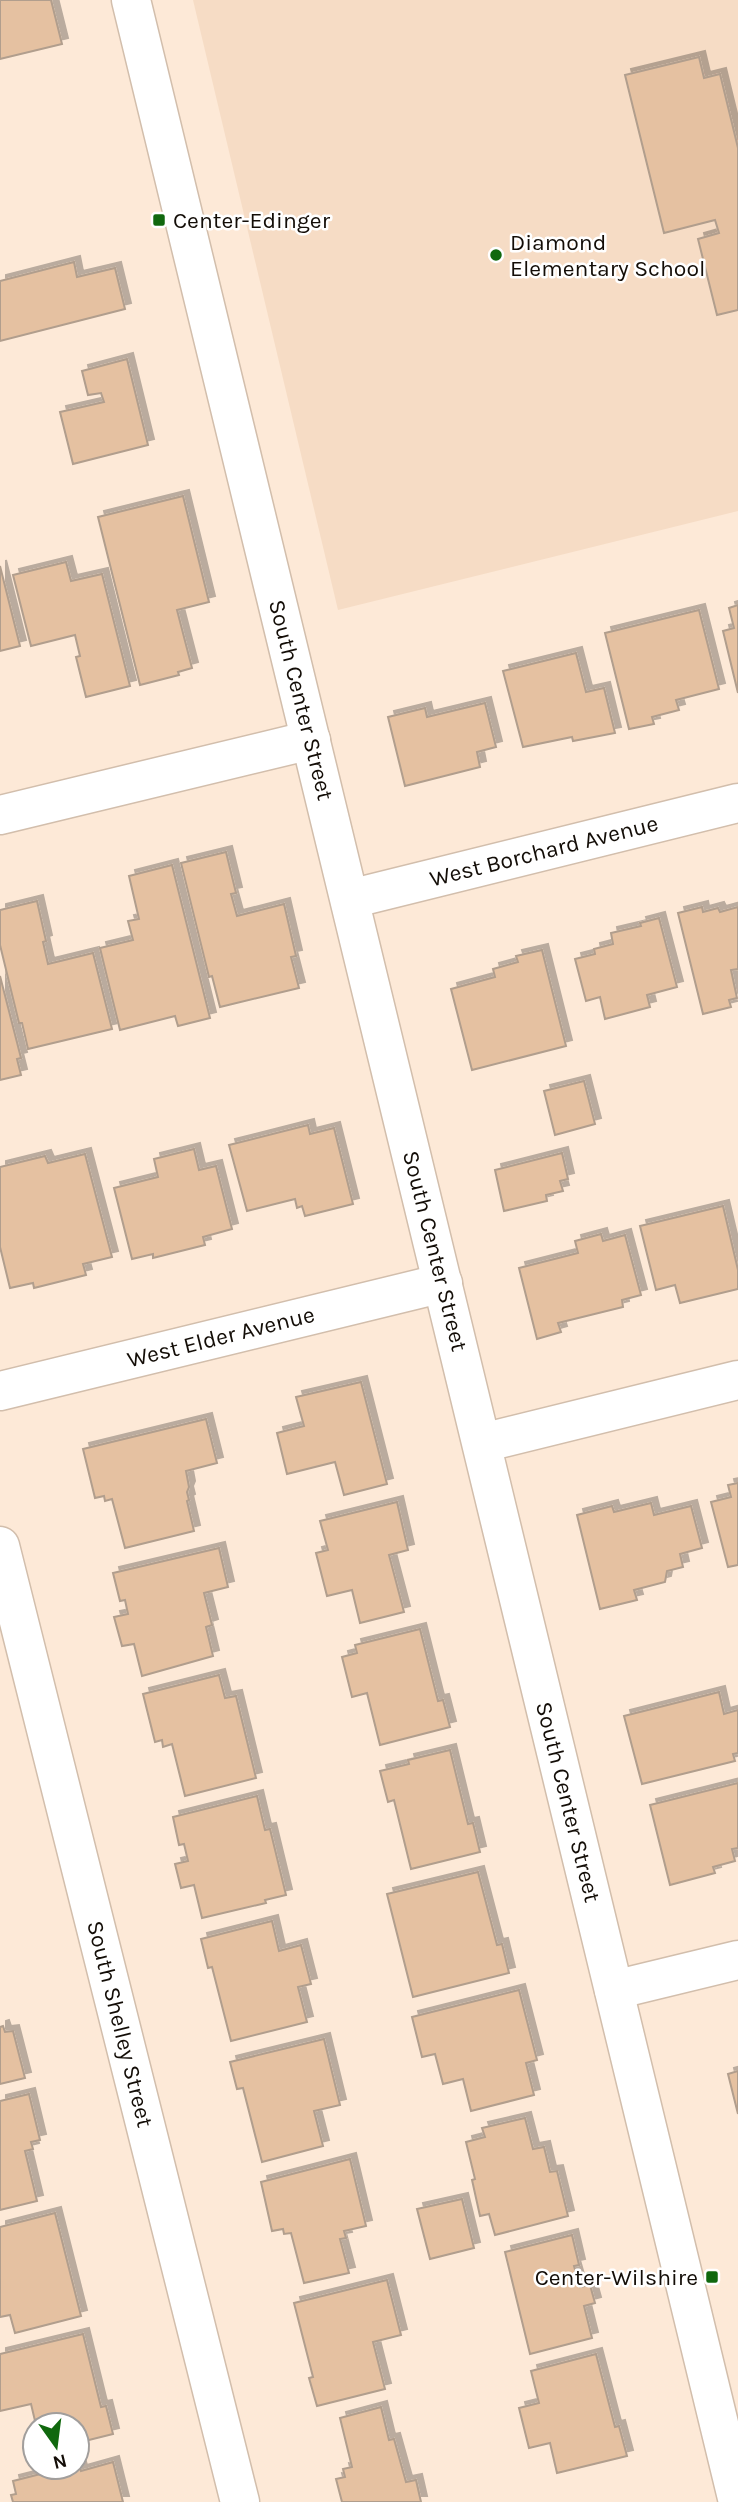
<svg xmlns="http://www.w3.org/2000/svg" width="738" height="2502" font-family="Karla,sans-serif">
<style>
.built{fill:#f6dcc5}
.building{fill:#e5c1a1;stroke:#b19e8d;stroke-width:2;filter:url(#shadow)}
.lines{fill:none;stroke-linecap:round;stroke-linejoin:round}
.minor-casing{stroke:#d2beac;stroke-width:41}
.tertiary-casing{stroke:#d2beac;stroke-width:41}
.minor{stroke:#fff;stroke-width:38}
.tertiary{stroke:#fff;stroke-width:38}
.poi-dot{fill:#10680e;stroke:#fff;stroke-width:2.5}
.labels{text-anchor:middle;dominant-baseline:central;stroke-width:5;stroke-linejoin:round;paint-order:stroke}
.poi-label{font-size:23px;fill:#130d07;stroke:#fff;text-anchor:start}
.street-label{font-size:23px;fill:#130d07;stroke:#fff}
</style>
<defs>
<filter id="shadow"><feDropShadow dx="6" dy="-6" stdDeviation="0" flood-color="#0004"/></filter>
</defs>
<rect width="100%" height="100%" fill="#fde9d7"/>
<!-- built -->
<polygon class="built" points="193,0 738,0 738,511 338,610"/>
<!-- building -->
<g class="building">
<polygon points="0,0 51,0 62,44 0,59"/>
<polygon points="699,57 704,78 720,74 738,148 738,310 717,315 698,239 719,233 715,220 664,233 625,75"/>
<polygon points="74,262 77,277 115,268 125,309 0,341 0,281"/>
<polygon points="127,359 148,445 73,464 60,412 104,402 101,393 88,395 82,371"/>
<polygon points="183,496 209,602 177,610 192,668 178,672 179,675 140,685 98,517"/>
<polygon points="66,562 71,581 102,574 130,686 86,697 76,657 80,656 75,635 31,646 13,575"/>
<polygon points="0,566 20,646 0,651"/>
<polygon points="738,605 738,693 723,631 734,628 729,608"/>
<polygon points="699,610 719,689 676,700 679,710 652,717 654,724 629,729 605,633"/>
<polygon points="576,653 586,692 604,688 615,733 573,741 572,737 523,747 503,671"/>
<polygon points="485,703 496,747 477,752 480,767 405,786 388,717 425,708 427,717"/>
<polygon points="226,852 236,893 231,894 237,916 284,904 296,956 291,957 299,988 220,1007 212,976 209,977 181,863"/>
<polygon points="172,865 210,1018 178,1026 175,1016 120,1030 100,948 133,940 128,921 139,919 129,876"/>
<polygon points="37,901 46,941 43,942 48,964 93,953 112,1029 28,1049 22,1023 19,1023 0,945 0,910"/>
<polygon points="702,907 703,912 718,908 720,912 738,907 738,969 731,970 737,998 729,1000 731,1007 703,1014 678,913"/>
<polygon points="659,918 677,987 647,995 650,1007 605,1019 600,997 586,1001 575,959 595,954 594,949 613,944 611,933 641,926 640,923"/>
<polygon points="542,950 566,1046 472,1070 451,989 495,977 493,969 518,962 516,956"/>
<polygon points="0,976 21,1058 17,1059 21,1075 0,1080"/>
<polygon points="584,1081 595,1124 555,1135 544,1091"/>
<polygon points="308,1125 310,1134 334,1128 353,1204 305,1216 302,1206 297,1208 295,1199 247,1211 229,1145"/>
<polygon points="194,1149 199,1170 216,1166 232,1229 203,1237 205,1245 153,1258 153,1254 132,1259 114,1188 158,1177 154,1159"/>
<polygon points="562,1153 568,1179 560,1181 563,1191 546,1195 547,1201 504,1211 495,1170"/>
<polygon points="85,1154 112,1257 83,1264 86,1275 34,1288 33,1283 10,1288 0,1247 0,1167 45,1156 48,1163"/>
<polygon points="723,1206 738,1270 738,1289 680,1303 675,1285 656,1290 640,1226"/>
<polygon points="601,1234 603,1241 625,1235 641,1295 622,1300 623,1307 558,1323 561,1332 537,1339 519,1268 578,1253 575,1241"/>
<polygon points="361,1382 387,1484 344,1495 335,1462 287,1474 277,1433 304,1426 296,1397"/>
<polygon points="206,1419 217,1463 186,1471 189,1487 187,1492 189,1500 187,1501 194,1531 125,1548 112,1499 105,1501 104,1496 95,1498 83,1449"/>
<polygon points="738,1483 738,1565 728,1567 711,1502 731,1497 728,1485"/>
<polygon points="397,1502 408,1550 389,1555 404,1612 360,1623 352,1590 327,1596 316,1553 328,1550 320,1521"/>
<polygon points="651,1503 654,1515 691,1506 702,1548 680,1554 683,1567 667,1571 665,1582 634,1590 637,1600 600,1609 577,1515 612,1506 614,1512"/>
<polygon points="219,1548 228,1587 204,1593 212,1625 206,1627 213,1656 142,1676 134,1644 122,1646 114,1617 128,1614 125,1600 120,1601 113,1573"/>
<polygon points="420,1629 438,1701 443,1700 450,1727 380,1745 367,1693 352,1697 342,1657 357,1653 355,1645"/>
<polygon points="219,1675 225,1698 236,1696 256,1778 185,1796 172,1744 163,1747 162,1740 155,1742 143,1694"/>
<polygon points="719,1692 724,1714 738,1710 738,1753 733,1754 735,1761 642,1784 624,1716"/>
<polygon points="450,1750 468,1824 473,1823 480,1852 411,1869 394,1800 388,1802 380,1771 409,1764 408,1760"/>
<polygon points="738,1783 738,1848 732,1849 735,1861 713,1867 715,1873 670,1885 650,1805"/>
<polygon points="257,1796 265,1830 270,1829 286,1895 265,1900 266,1903 202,1918 194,1885 181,1888 175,1864 188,1861 184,1844 179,1845 173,1817"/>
<polygon points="478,1872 497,1945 502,1944 509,1973 413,1997 387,1894"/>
<polygon points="272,1921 279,1951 301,1945 311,1984 298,1987 307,2022 231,2041 212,1967 208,1968 201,1939"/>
<polygon points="519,1990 537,2060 526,2063 534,2095 471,2111 463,2079 443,2084 435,2054 422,2057 412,2017"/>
<polygon points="3,2026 5,2032 13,2031 25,2078 0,2084 0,2027"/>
<polygon points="324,2039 340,2105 314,2111 323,2146 262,2162 243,2088 237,2089 230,2062"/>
<polygon points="738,2071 738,2114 728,2074"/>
<polygon points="29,2094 40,2140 31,2142 33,2149 25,2151 37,2201 0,2210 0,2101"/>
<polygon points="525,2118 533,2149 544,2147 550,2172 557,2171 568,2216 495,2235 489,2214 480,2216 472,2180 475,2179 466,2142 485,2137 482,2128"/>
<polygon points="350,2159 366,2226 344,2231 346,2238 340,2239 349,2273 304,2283 291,2233 284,2234 283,2229 272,2231 261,2182"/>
<polygon points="462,2199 474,2248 430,2259 417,2209"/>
<polygon points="55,2213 81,2316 15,2333 10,2315 0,2317 0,2227"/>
<polygon points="572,2235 579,2265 574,2266 580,2287 590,2285 595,2303 584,2306 592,2338 530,2354 505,2252"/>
<polygon points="387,2280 401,2335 373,2342 385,2389 317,2406 309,2378 313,2377 294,2303"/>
<polygon points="83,2334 101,2407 106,2406 113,2434 77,2443 77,2425 36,2425 31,2404 0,2411 0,2354"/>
<polygon points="596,2354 615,2427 619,2426 627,2456 557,2473 550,2443 529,2448 519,2408 539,2403 531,2371"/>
<polygon points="381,2407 389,2440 394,2439 406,2482 416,2480 421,2502 342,2502 336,2479 345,2477 343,2469 352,2467 340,2418"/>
<polygon points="113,2462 123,2502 13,2502 11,2495 16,2494 13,2481 68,2467 77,2467 79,2464 81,2471"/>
</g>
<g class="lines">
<!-- minor casing -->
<g class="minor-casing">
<g id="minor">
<polyline points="0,815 311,740"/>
<polyline points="350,899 738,803"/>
<polyline points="0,1391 443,1283"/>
<polyline points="482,1443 738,1380"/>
<polyline points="0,1546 240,2502"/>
<polyline points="614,1990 738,1960"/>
</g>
</g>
<!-- tertiary casing -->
<g class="tertiary-casing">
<polyline id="tertiary" points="131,0 738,2502"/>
</g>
<!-- minor -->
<use href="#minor" class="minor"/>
<!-- tertiary -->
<use href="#tertiary" class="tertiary"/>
</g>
<!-- markers -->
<g class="poi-dot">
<rect x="152" y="213" width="14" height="14" rx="3.5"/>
<circle cx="496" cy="255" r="7"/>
<rect x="705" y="2270" width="14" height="14" rx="3.5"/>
</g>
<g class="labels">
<!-- poi labels -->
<g class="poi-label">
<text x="173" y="220">Center-Edinger</text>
<text x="510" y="242">Diamond<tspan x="510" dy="26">Elementary School</tspan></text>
<text x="698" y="2277" text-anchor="end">Center-Wilshire</text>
</g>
<!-- street labels -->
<g class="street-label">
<text transform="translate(301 700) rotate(76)">South Center Street</text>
<text transform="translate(544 851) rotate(-14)">West Borchard Avenue</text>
<text transform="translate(435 1251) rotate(76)">South Center Street</text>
<text transform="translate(221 1337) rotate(-14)">West Elder Avenue</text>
<text transform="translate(568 1802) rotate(76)">South Center Street</text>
<text transform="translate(120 2024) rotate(76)">South Shelley Street</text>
</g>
</g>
<!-- north arrow -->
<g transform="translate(56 2446) rotate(166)"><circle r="33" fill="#ffffff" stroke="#a19e9c" stroke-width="2"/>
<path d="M0-5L12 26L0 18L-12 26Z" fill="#10680e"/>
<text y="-10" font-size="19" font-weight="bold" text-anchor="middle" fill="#130d07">N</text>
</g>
</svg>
